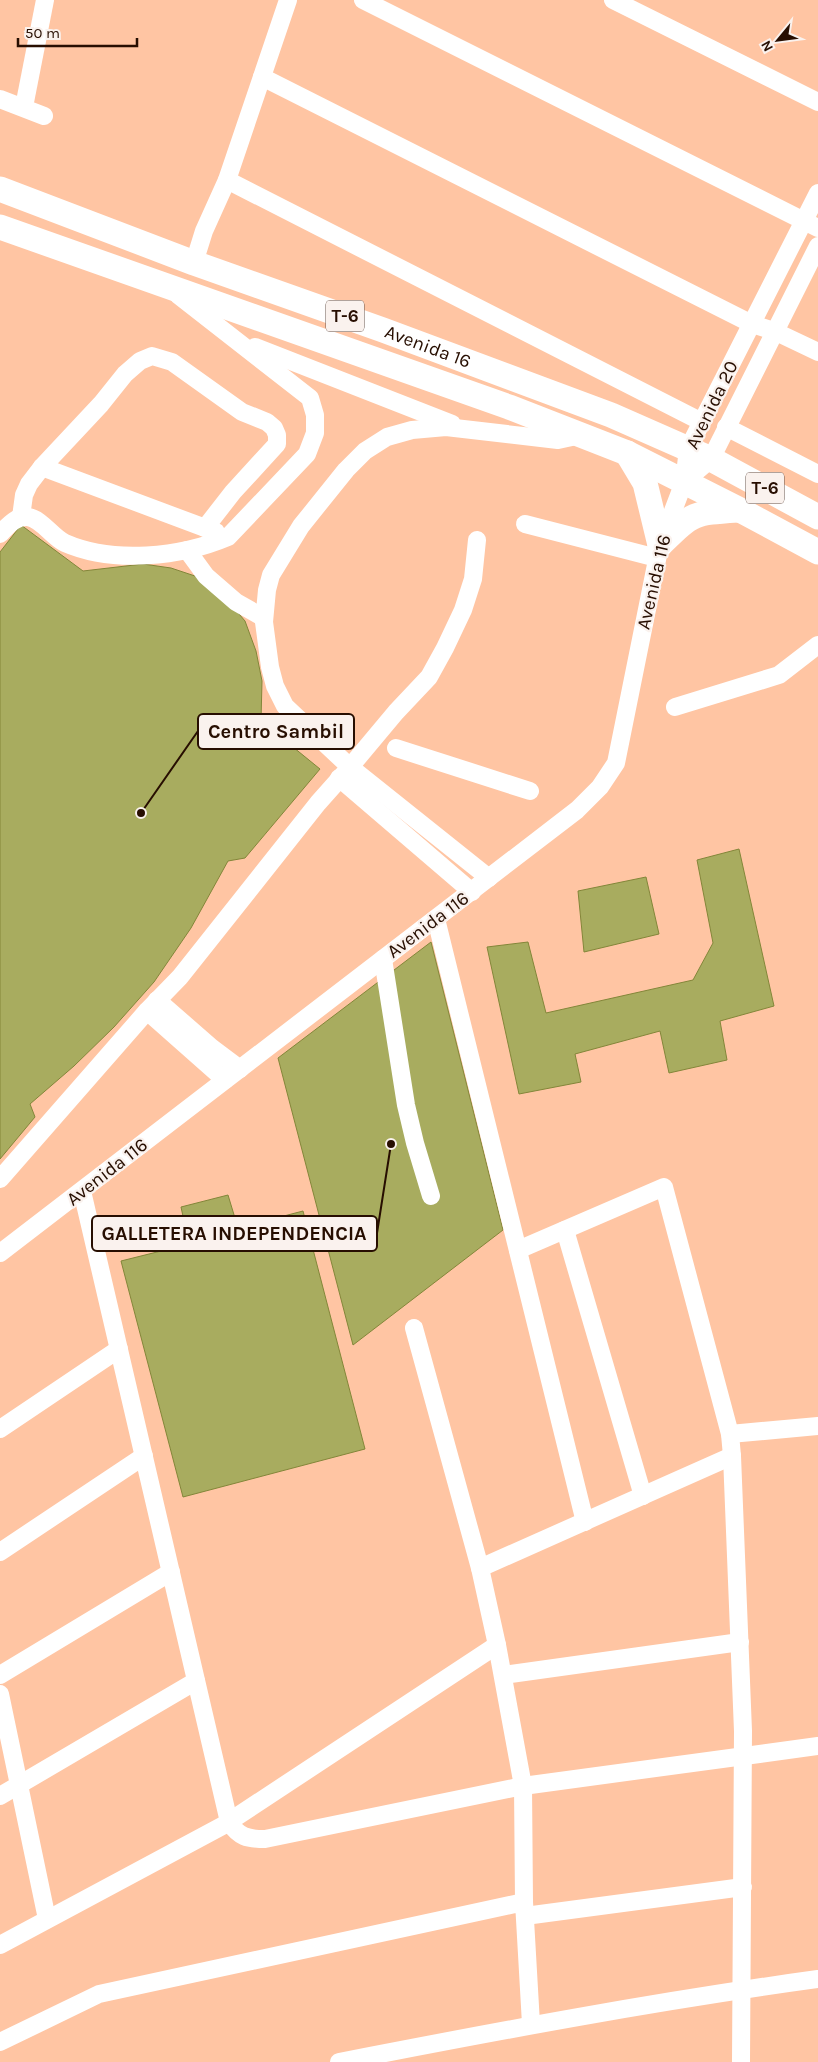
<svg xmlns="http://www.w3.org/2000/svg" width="818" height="2062" font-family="Karla,sans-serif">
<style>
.building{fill:#a8ac5f;stroke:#838639}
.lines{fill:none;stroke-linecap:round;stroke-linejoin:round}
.minor{stroke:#fff;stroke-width:18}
.highway{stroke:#fff;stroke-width:25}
.labels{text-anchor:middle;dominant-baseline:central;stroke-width:4.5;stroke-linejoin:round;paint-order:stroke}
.shield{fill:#faf2ee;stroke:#665248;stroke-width:1}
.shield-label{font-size:18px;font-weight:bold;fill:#270e01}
.street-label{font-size:19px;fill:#270e01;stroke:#faf2ee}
.leader{fill:none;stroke:#270e01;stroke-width:2}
.callout-dot{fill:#270e01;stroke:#faf2ee;stroke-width:2}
.callout{fill:#faf2ee;stroke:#270e01;stroke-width:2}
.callout-label{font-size:20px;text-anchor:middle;font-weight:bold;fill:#270e01}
</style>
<rect width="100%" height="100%" fill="#ffc5a3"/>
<!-- building -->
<g class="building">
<polygon points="21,525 83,571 143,564 171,568 195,576 214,588 228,601 245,621 256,651 262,681 261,721 320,769 245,858 228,861 191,928 154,982 114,1027 74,1066 30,1104 35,1117 0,1159 0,552"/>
<polygon points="739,849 774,1006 720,1021 727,1060 669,1073 660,1031 575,1054 581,1082 519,1094 487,947 528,942 546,1013 693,980 713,943 697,860"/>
<polygon points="646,877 659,934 584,952 578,891"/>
<polygon points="431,942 503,1230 353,1345 278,1058"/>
<polygon points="228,1195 238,1228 303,1211 365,1449 183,1497 121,1261 189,1244 181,1207"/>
</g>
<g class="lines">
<!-- minor -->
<g class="minor">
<polyline points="363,0 818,228"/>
<polyline points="613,0 818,102"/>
<polyline points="262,77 752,324 774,331 818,352"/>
<polyline points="0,99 44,116"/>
<polyline points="24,107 45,0"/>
<polyline points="227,180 702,422"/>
<polyline points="194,263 204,231 227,180 288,0"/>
<polyline points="255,347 452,424"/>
<polyline points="726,427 818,474"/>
<polyline points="42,467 216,532"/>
<polyline points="684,482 711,459 818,246"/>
<polyline points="21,517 24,495 29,484 42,467 101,404 125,374 140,361 152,356 172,362 242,412 267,422 274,428 277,435 277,444 233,492 205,528"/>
<polyline points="525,524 657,558"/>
<path d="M0 534C8 526 15 516 28 517 42 519 52 537 65 543 113 564 181 557 228 537L307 454 315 433V415L310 398 178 295"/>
<polyline points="477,540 473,579 463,610 445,648 429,677 396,712 350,767 489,878"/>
<polyline points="187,550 206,576 236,602 264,618"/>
<polyline points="675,707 779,675 818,645"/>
<polyline points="396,748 530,791"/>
<polyline points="339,778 472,892"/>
<polyline points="436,919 585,1522"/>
<polyline points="383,959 406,1105 415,1143 431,1196"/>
<polyline points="157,1000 212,1048 240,1069"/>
<polyline points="147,1011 225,1080"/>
<polyline points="0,1179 147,1011 180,977 318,803 350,767 285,706 275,686 270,667 264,622 267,590 271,575 301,526 346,470 365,451 387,437 412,430 446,427 558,440 581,435"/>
<path d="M82 1191 229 1822C239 1837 247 1839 265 1839L523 1786 818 1746"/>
<polyline points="565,1230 643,1496"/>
<polyline points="518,1250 664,1187 730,1434 732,1456 743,1731 741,2062"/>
<polyline points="0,1253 577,810 600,787 616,763 660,545 684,482 688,449 818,193"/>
<polyline points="414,1328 480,1568 497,1645 523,1786 524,1902"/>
<polyline points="0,1429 119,1349"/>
<polyline points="730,1434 818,1426"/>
<polyline points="0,1552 144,1456"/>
<polyline points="480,1568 732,1456"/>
<polyline points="0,1675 171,1572"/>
<polyline points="503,1675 740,1642"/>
<polyline points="0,1694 47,1919"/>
<polyline points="0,1796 196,1681"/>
<polyline points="525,1916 743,1887"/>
<polyline points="0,1945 224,1825 497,1645"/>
<polyline points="0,2042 99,1994 524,1902 531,2024"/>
<path d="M339 2062C498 2031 657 2001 818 1979"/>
</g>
<!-- highway -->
<g class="highway">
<path id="s1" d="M0 189 194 263 383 330 611 415 711 459 818 517"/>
<polyline points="0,227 509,407 627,453 740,510 818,552"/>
<polyline points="627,453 645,483 660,545"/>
<path d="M660 545C693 513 692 513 738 510"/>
</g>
</g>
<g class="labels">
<!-- shield labels -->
<g class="shield">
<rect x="326" y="300.5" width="38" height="31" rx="4"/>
<rect x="746" y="472.5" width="38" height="31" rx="4"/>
</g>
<g class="shield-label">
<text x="345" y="316">T-6</text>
<text x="765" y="488">T-6</text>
</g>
<!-- street labels -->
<g class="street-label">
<text stroke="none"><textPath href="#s1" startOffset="456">Avenida 16</textPath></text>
<text transform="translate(712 405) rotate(-64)">Avenida 20</text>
<text transform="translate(654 582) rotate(-77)">Avenida 116</text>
<text transform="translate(428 925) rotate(-37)">Avenida 116</text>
<text transform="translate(107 1172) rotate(-38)">Avenida 116</text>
</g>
</g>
<!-- callouts -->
<path class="leader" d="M141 813L198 731M391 1144L377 1233"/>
<g class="callout-dot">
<circle cx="141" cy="813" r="5"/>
<circle cx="391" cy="1144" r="5"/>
</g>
<g class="callout">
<rect x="198" y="714" width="156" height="35" rx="5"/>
<rect x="92" y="1216" width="285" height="35" rx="5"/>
</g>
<g class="callout-label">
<text x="276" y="738">Centro Sambil</text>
<text x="234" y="1240">GALLETERA INDEPENDENCIA</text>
</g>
<!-- north arrow -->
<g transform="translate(778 40) rotate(241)" stroke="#faf2ee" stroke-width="4" paint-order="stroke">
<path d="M0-4L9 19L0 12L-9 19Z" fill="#270e01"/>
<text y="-8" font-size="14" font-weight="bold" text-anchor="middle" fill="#270e01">N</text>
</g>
<!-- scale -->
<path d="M18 38v8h119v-8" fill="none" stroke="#270e01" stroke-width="2.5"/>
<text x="25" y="38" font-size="15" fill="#270e01" stroke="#faf2ee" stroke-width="4" paint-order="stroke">50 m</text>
</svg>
